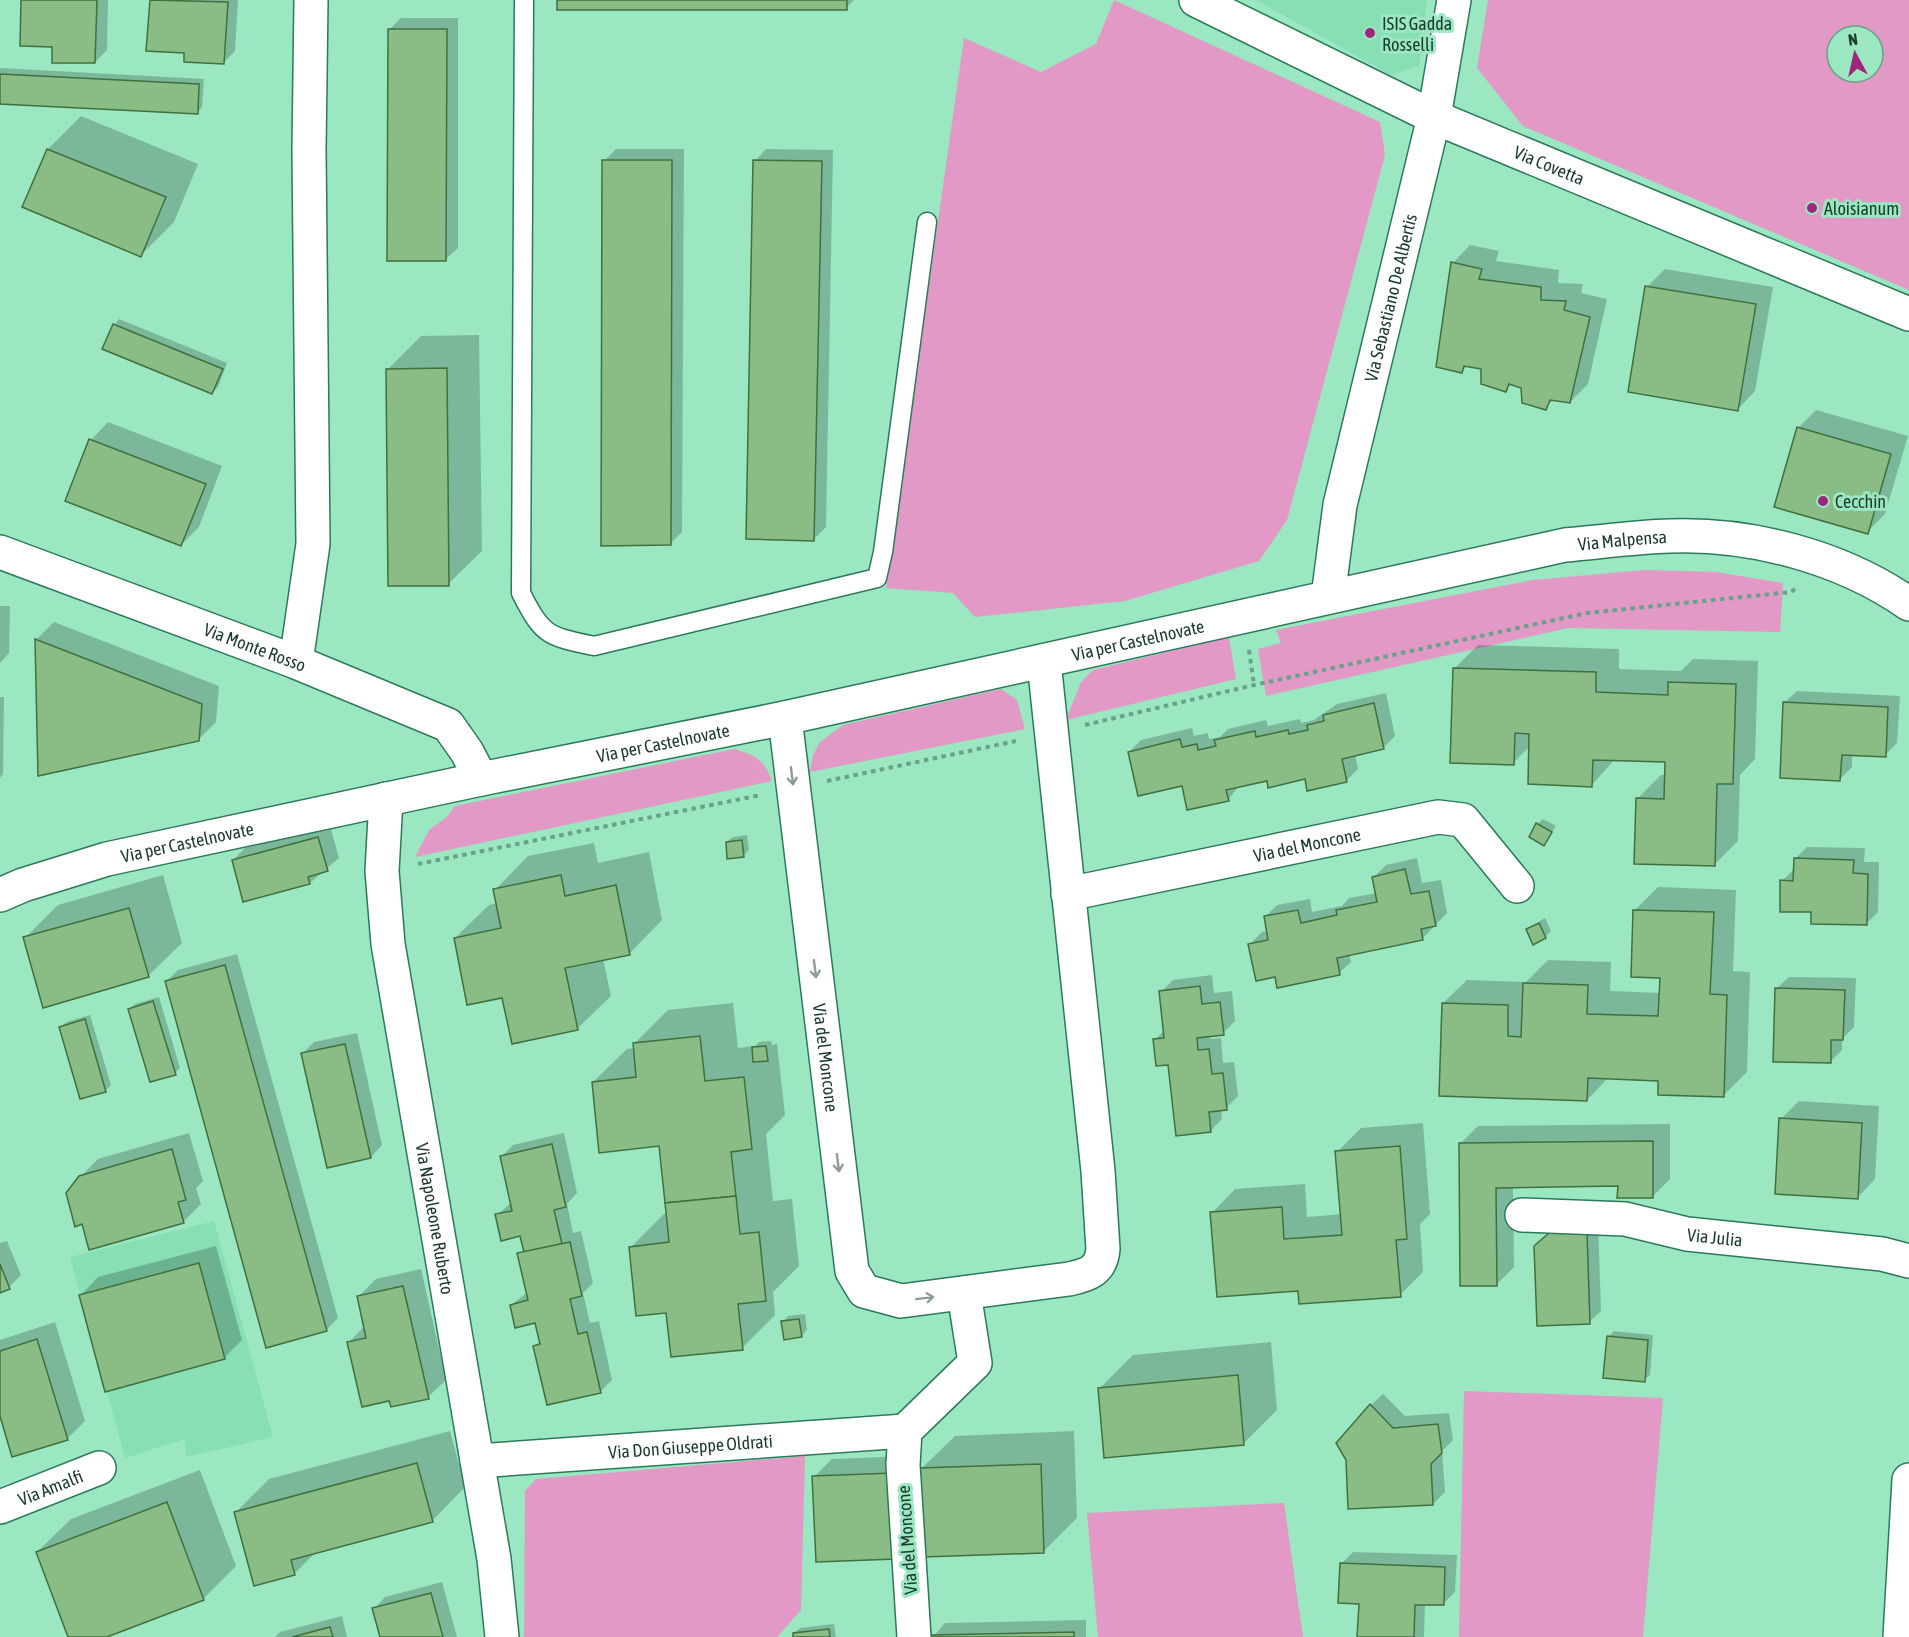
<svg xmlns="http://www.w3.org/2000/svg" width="1909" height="1637" font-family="'Asap Condensed',sans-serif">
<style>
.built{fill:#88dfb6}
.green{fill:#e299c5;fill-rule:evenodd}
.shadow{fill:#0003}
.building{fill:#8abc86;stroke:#41703e;stroke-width:1.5}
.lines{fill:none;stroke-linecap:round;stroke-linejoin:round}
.service-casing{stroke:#2c7a5a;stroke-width:21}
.minor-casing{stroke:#2c7a5a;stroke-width:36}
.tertiary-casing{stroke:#2c7a5a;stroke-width:36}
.path{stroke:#68a387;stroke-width:4;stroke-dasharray:4.5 4.5;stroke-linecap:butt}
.service{stroke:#fff;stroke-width:18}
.minor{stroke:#fff;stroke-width:33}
.tertiary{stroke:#fff;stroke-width:33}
.oneway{stroke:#8d9d96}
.poi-dot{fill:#a0257c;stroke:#9ae7c2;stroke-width:2}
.labels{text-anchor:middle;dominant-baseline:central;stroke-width:6;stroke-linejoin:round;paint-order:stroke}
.poi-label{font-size:18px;fill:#1b3b2c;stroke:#9ae7c2;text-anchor:start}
.street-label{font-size:18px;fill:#1b3b2c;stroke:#9ae7c2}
</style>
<rect width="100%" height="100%" fill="#9ae7c2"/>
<!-- built -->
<g class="built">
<polygon points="1256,0 1427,0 1419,66 1391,75"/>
<polygon points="214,1221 273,1437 186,1457 185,1439 125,1458 70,1257"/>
</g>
<!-- green -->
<g class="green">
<polygon points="1114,0 1380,122 1385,155 1287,520 1259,561 1125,601 975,617 953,593 886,588 964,38 1041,72 1096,44"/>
<path d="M1488 0H1909V290L1523 126 1477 68ZM1837 36H1873V72H1837Z"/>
<polygon points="1644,570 1716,572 1783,583 1780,632 1568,628 1266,696 1258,649 1281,643 1276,630 1533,580"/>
<polygon points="1229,637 1236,679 1066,720 1081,682 1093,670"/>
<polygon points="1001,689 1017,700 1025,729 810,772 813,755 820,742 843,725"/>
<path d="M734 749C755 755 764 759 772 781L415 857 429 830 447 817 455 806Z"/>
<polygon points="1464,1391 1663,1398 1643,1637 1459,1637"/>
<polygon points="805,1456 801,1610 777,1637 524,1637 525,1491 536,1479"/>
<polygon points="1284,1503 1303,1637 1098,1637 1087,1513"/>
</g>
<!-- shadow -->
<g class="shadow">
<polygon points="23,0 108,0 107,50 95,62 54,45"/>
<polygon points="151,0 238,0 235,51 223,63 186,52 148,49"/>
<polygon points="559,0 854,0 846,8"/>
<polygon points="401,18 458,18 458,248 446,259 389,30"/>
<polygon points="0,68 204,79 202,107 197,113 0,103"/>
<polygon points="81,116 198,164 174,222 141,255 24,206 48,149"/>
<polygon points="616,149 684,149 682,532 670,544 604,161"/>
<polygon points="766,149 833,150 826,527 814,539 755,161"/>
<polygon points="1470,245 1499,251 1496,261 1559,270 1558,283 1583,284 1581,293 1607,299 1588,384 1570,402 1554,399 1545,408 1522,387 1512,383 1505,390 1483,368 1468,365 1462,371 1453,263"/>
<polygon points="1665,269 1773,287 1755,391 1738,409 1647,287"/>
<polygon points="119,319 227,363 218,387 212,393 114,325"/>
<polygon points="479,335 482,551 448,584 388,369 421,336"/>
<polygon points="1816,410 1908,436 1885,514 1867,532 1798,428"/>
<polygon points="108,422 222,466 199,527 181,545 91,440"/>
<polygon points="0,606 10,606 9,653 0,663"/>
<polygon points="54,622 219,686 216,722 198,740 36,640"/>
<polygon points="1478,645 1619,649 1619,669 1681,671 1693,659 1758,661 1755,759 1740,775 1738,841 1714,865 1638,798 1661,775 1666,775 1667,760 1615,759 1592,785 1530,746 1513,763 1454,669"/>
<polygon points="1797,691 1900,696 1897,743 1885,755 1852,754 1852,767 1840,779 1785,702"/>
<polygon points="1386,693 1395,736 1383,748 1355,754 1358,769 1346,781 1306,778 1268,779 1239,786 1228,800 1183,784 1129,752 1141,740 1192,728 1194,736 1208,733 1209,739 1220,737 1228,729 1266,720 1268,726 1300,719 1301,723 1314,720 1337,704"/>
<polygon points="0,697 4,697 3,774 0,778"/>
<polygon points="1543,819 1556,826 1544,844 1537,824"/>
<polygon points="330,826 339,858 310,883 233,860 245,848"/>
<polygon points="747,835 749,850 743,856 727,842 733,837"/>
<polygon points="594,843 598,863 649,852 662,920 629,954 603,959 611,996 577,1029 503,996 455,938 489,905 497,903 495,890 528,856"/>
<polygon points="1807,847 1865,848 1864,862 1879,862 1878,912 1866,924 1812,911 1782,881 1794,869 1795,859"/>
<polygon points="1417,858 1422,883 1441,880 1447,913 1422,939 1349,953 1351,962 1339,973 1276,975 1250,944 1262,932 1268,931 1265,917 1277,905 1310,899 1312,912 1342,906 1349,898 1377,893 1374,877 1386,865"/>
<polygon points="163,875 182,943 148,976 25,938 58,905"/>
<polygon points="1658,887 1736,890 1733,971 1750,972 1747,1072 1723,1096 1659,1080 1608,1078 1587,1100 1443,1003 1467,980 1526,982 1548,960 1611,962 1610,991 1661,993 1661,976 1635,910"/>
<polygon points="1545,918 1551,931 1545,937 1527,929"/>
<polygon points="237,954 338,1318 326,1330 166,982 178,970"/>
<polygon points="1212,975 1214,993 1232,991 1235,1021 1223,1033 1209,1035 1210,1039 1221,1038 1223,1063 1234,1062 1238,1096 1226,1108 1221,1109 1222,1119 1210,1131 1155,1040 1165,1029 1161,992 1173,980"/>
<polygon points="1789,977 1856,978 1854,1027 1842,1039 1842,1050 1830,1062 1777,988"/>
<polygon points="159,997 180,1068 175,1073 130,1009 135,1004"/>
<polygon points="733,1003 738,1048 755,1046 759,1042 771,1041 772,1045 777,1044 785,1115 766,1134 773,1201 792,1199 799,1266 773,1292 775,1315 742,1348 668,1311 631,1247 664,1214 668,1214 661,1144 593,1082 627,1049 635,1048 634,1044 668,1010"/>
<polygon points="90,1015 111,1085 105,1091 61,1027 66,1022"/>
<polygon points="357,1033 382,1145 371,1157 302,1054 314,1042"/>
<polygon points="1799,1101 1879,1106 1875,1179 1858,1197 1781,1119"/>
<polygon points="1423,1123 1430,1214 1420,1224 1423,1272 1400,1295 1299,1290 1212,1213 1235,1189 1305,1184 1307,1217 1342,1214 1337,1152 1361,1128"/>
<polygon points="1670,1124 1670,1179 1653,1196 1619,1185 1513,1186 1514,1267 1496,1285 1460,1144 1478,1126"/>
<polygon points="189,1133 203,1181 196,1188 201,1204 183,1222 80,1177 98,1159"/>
<polygon points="564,1133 577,1193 567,1204 573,1233 581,1231 593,1283 583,1293 590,1323 599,1321 612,1380 600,1392 535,1346 540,1341 536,1321 511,1305 528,1292 519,1254 524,1249 521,1235 497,1215 512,1202 502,1156 513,1145"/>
<polygon points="1598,1221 1601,1311 1589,1322 1548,1235 1562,1222"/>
<polygon points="7,1241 21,1275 9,1287 0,1291 0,1243"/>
<polygon points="216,1246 242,1340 224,1358 81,1295 98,1277"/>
<polygon points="421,1269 446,1380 428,1397 390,1399 349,1342 365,1326 358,1297 376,1279"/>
<polygon points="805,1314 807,1330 801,1336 783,1322 788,1316"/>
<polygon points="55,1322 85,1421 67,1439 0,1411 0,1340"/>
<polygon points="1614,1331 1653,1335 1650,1375 1644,1380 1609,1337"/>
<polygon points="1271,1342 1277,1410 1244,1443 1100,1388 1133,1355"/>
<polygon points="1383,1394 1405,1416 1449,1413 1453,1440 1442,1451 1445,1492 1433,1504 1371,1405"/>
<polygon points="450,1431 465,1487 432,1521 316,1552 294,1574 236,1512 269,1479"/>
<polygon points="1074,1431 1077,1518 1044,1551 921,1469 955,1436"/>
<polygon points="909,1456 895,1557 814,1477 832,1459"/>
<polygon points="200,1470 236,1566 203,1599 102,1637 69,1637 37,1552 71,1519"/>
<polygon points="1353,1552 1457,1555 1455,1592 1443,1604 1425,1603 1424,1637 1359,1637 1360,1603 1341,1564"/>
<polygon points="442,1582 457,1637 381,1637 374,1609 385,1597"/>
<polygon points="342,1616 347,1637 275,1637 280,1632"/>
<polygon points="1086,1620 1086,1637 933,1637 945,1623"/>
<polygon points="834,1624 836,1637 795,1637 794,1633 800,1628"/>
</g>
<!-- building -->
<g class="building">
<polygon points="21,0 97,0 95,63 52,63 52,47 20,46"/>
<polygon points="150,0 228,2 224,64 184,62 184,53 146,51"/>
<rect x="557" y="0" width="290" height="10"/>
<polygon points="388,29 447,29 446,261 387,261"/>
<polygon points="0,74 199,84 198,114 0,104"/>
<polygon points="47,149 166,197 141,257 22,207"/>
<polygon points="602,160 672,160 671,545 601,546"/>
<polygon points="753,160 822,161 814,541 746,539"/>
<polygon points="1451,262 1482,269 1479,279 1541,287 1541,300 1566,301 1564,310 1590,317 1570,403 1550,400 1546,410 1522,403 1521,388 1509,384 1506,392 1481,384 1481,369 1464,366 1462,373 1436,367"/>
<polygon points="1645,286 1756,304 1738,411 1628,392"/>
<polygon points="113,324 223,369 212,394 102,349"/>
<polygon points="447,368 449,586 388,586 386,369"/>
<polygon points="1797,427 1891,454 1868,534 1774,507"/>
<polygon points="89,439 206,484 181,546 65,501"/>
<polygon points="35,639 202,704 199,741 38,776"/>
<polygon points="1453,668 1596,672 1596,692 1668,695 1668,682 1736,684 1733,784 1717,784 1715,866 1634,864 1636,798 1664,799 1665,762 1593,760 1592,787 1528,784 1529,734 1515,733 1514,765 1450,763"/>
<polygon points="1783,702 1888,707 1886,757 1842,755 1840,781 1780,778"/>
<polygon points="1374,703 1384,749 1342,759 1347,782 1307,791 1305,779 1268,788 1267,781 1226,790 1229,801 1187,810 1182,786 1138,796 1128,752 1180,739 1182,747 1197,744 1198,750 1216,746 1214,740 1255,731 1256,737 1288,730 1289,734 1308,730 1307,725 1324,721 1323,715"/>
<polygon points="1536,823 1552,832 1544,846 1529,837"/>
<polygon points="318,837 328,871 308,877 310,884 243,902 232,860"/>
<polygon points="742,840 744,857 727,859 726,842"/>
<polygon points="1794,858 1854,860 1853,873 1868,874 1867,925 1811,924 1811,912 1780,912 1780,880 1793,881"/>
<polygon points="1405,869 1411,894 1429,891 1436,926 1421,929 1423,940 1337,958 1340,975 1277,988 1275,977 1256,981 1248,944 1268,940 1264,916 1298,910 1301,923 1337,915 1336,910 1377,902 1372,877"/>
<polygon points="561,875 565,896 616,885 630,955 565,968 578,1030 512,1044 502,998 467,1005 454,938 501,928 493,889"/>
<polygon points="129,908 149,977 43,1008 23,937"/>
<polygon points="1633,910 1714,912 1710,994 1727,995 1724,1097 1658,1095 1658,1081 1588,1078 1587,1101 1439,1096 1442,1003 1508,1005 1508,1036 1521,1037 1523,983 1588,985 1587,1014 1658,1016 1660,978 1631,977"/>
<polygon points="1539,923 1546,938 1533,945 1526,929"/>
<polygon points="225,965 327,1331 266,1348 165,981"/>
<polygon points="1200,986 1202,1004 1220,1002 1224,1035 1197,1038 1198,1050 1209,1049 1212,1074 1223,1073 1227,1110 1209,1112 1211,1132 1176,1136 1168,1065 1156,1066 1153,1039 1164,1038 1159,991"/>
<polygon points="1775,988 1845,990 1843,1040 1831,1040 1831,1063 1773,1062"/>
<polygon points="153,1001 176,1075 150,1082 128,1009"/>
<polygon points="85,1019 106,1092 80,1099 59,1027"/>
<polygon points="700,1036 705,1081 744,1077 752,1149 731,1152 736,1196 665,1203 659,1146 599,1153 592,1082 636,1077 633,1043"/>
<polygon points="345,1044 371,1158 327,1168 301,1053"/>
<polygon points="766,1046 768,1061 753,1062 752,1047"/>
<polygon points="1779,1118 1862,1123 1858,1199 1775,1194"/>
<polygon points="1653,1141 1653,1198 1617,1198 1618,1186 1496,1188 1497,1286 1460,1286 1459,1143"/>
<polygon points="552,1144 566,1207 554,1210 562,1244 524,1252 520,1236 501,1241 495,1214 512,1211 500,1156"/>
<polygon points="1400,1146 1407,1239 1396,1240 1401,1297 1299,1304 1298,1291 1217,1297 1210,1212 1282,1207 1284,1239 1342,1235 1335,1151"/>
<polygon points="172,1149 186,1200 178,1202 184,1223 89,1250 82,1224 75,1227 66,1193 79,1176"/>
<polygon points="736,1196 740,1234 759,1232 766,1301 738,1304 743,1350 671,1357 666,1313 636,1316 629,1247 669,1242 665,1203"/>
<polygon points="1587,1232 1590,1324 1537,1326 1534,1246 1549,1233"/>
<polygon points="570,1242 582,1296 570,1299 578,1334 587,1332 601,1393 547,1405 533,1346 540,1344 535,1323 515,1328 510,1305 528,1300 517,1253"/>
<polygon points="199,1263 225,1359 105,1392 79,1295"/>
<polygon points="0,1264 10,1289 0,1293"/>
<polygon points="403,1286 429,1399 391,1407 389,1401 362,1407 347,1342 366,1338 357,1296"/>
<polygon points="799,1319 802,1337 784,1340 781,1321"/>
<polygon points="1607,1336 1648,1340 1645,1382 1603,1378"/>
<polygon points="37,1339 68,1440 12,1457 0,1416 0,1351"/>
<polygon points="1238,1375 1244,1445 1104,1458 1098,1388"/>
<polygon points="1370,1404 1393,1428 1438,1424 1442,1453 1431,1464 1433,1505 1348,1509 1346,1460 1336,1443"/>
<polygon points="417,1463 433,1522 291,1560 295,1575 254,1586 234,1512"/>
<polygon points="1041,1464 1044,1553 923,1557 920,1468"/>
<polygon points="892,1473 896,1559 816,1562 812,1476"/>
<polygon points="167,1502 204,1600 107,1637 68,1637 36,1552"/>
<polygon points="1340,1563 1445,1567 1444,1605 1415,1605 1414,1637 1357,1637 1359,1604 1338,1603"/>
<polygon points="431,1593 443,1637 380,1637 372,1608"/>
<polygon points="330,1627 333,1637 292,1637"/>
<polygon points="829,1629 830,1637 793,1637 793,1633"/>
<polygon points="1074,1632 1074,1637 932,1637 932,1635"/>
</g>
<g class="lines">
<!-- service casing -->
<g class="service-casing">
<path id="service" d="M524 0 521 593C543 636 547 636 594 646L877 578 883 552 927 222"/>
</g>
<!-- minor casing -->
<g class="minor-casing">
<g id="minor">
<path id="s1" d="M1196 0 1434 117 1909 314"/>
<path id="s2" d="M0 552 296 662 448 725 467 752 481 779"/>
<path id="s3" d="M1328 597 1340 505 1434 117 1454 0"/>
<polyline points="296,662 313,544 309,150 311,0"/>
<path id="s4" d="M785 718 852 1271 864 1291 901 1301 1069 1279C1088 1275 1101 1271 1103 1249L1098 1171 1044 662"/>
<path id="s5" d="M386 799 382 871 388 944 494 1559 502 1637"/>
<path id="s6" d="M1068 894 1438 817 1463 820 1517 886"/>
<path id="s7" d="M1522 1215 1625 1219 1687 1234 1882 1254 1909 1261"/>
<path id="s8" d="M477 1461 905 1431"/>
<path id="s9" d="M0 1507 99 1468"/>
<polyline points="914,1637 903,1465 905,1431 975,1363 964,1293"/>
<polyline points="1900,1637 1909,1480"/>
</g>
</g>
<!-- tertiary casing -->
<g class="tertiary-casing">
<g id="tertiary">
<path id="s10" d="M0 895 23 885 107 859 481 779 785 718 1565 545C1600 542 1635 537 1670 536 1751 533 1842 557 1909 604"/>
</g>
</g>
<!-- path -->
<g class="path">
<polyline points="1249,650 1254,685"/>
<polyline points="1085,725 1254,685 1587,613 1791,592 1795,589"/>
<polyline points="827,781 1016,741"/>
<polyline points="418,864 761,795"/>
</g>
<!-- service -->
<use href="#service" class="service"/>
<!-- minor -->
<use href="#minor" class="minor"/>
<!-- tertiary -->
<use href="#tertiary" class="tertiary"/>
</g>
<!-- one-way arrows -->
<defs><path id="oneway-shaft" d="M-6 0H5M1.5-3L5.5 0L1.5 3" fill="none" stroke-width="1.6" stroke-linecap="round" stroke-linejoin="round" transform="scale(1.5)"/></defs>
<g class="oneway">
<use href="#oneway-shaft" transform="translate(792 776) rotate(83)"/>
<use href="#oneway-shaft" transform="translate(815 969) rotate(83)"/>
<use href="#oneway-shaft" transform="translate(838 1163) rotate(83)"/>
<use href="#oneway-shaft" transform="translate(925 1298) rotate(-7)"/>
</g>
<!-- markers -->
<g class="poi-dot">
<circle cx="1370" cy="33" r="6"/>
<circle cx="1812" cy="208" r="6"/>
<circle cx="1823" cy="501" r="6"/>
</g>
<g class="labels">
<!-- poi labels -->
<g class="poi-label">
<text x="1382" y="23">ISIS Gadda<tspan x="1382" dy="21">Rosselli</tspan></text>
<text x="1824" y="208">Aloisianum</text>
<text x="1835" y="501">Cecchin</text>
</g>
<!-- street labels -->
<g class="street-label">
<text stroke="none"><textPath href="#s1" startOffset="390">Via Covetta</textPath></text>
<text stroke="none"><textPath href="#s3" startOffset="306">Via Sebastiano De Albertis</textPath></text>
<text stroke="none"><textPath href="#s10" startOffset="1662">Via Malpensa</textPath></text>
<text stroke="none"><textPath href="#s10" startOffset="1167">Via per Castelnovate</textPath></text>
<text stroke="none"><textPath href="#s2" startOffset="272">Via Monte Rosso</textPath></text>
<text stroke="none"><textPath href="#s10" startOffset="681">Via per Castelnovate</textPath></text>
<text stroke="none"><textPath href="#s10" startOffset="195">Via per Castelnovate</textPath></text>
<text stroke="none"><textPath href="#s6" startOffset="244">Via del Moncone</textPath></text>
<text stroke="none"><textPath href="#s4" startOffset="342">Via del Moncone</textPath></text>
<text stroke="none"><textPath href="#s5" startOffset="424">Via Napoleone Ruberto</textPath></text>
<text stroke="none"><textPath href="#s7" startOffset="195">Via Julia</textPath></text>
<text stroke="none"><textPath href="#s8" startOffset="214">Via Don Giuseppe Oldrati</textPath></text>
<text stroke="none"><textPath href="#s9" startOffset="54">Via Amalfi</textPath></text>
<text transform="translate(907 1540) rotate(-94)">Via del Moncone</text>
</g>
</g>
<!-- north arrow -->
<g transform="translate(1855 54) rotate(352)"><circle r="28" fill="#9ae7c2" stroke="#67a286" stroke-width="1.5"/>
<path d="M0-4.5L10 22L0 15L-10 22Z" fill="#a0257c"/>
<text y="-9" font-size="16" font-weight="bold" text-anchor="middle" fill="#1b3b2c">N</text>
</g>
</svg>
